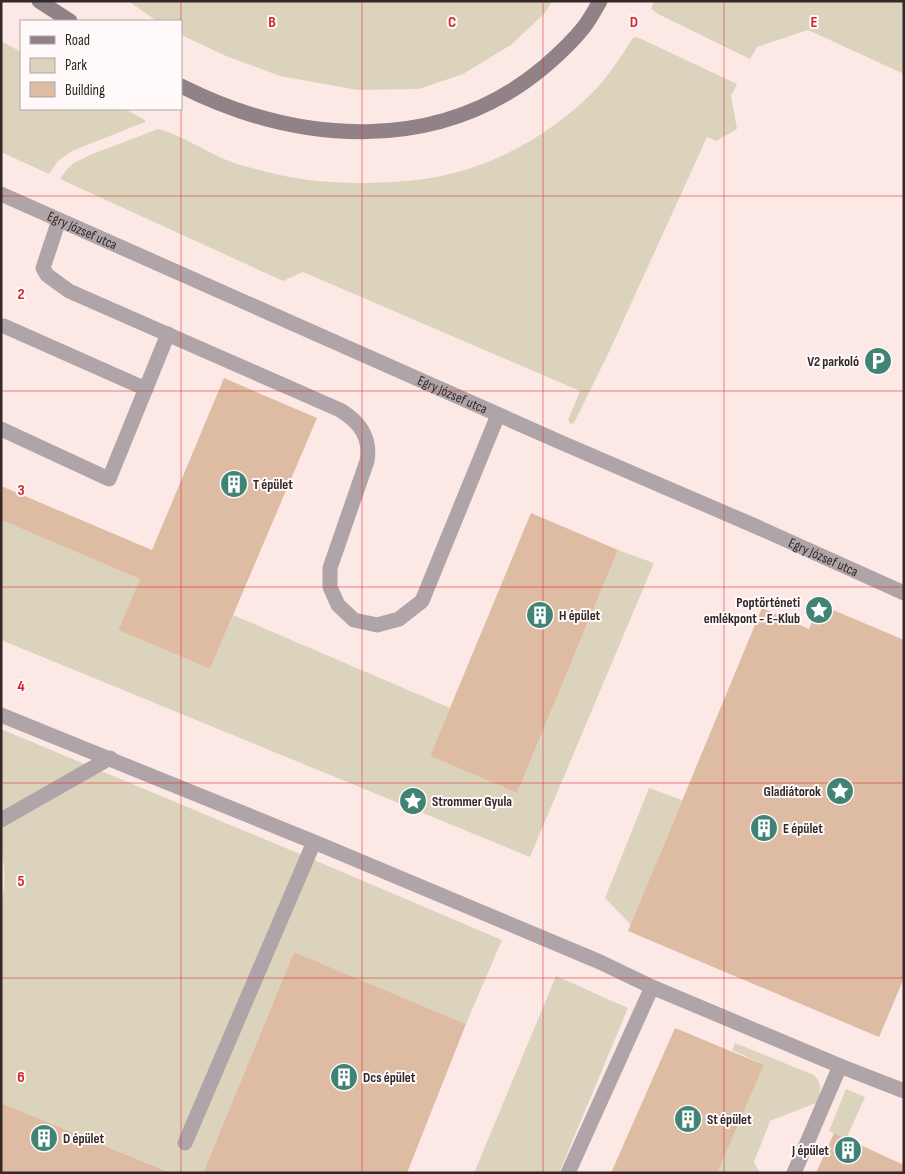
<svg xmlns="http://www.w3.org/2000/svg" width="905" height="1174" font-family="'Sofia Sans Condensed',sans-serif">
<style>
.green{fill:#dcd3bd}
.building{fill:#debba3}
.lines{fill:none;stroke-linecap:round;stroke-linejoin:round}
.lane{stroke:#afa5a8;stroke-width:15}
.street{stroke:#afa5a8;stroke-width:15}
.secondary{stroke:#908286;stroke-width:15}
.grid{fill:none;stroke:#d62828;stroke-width:1;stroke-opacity:0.55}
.labels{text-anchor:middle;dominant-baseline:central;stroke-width:4;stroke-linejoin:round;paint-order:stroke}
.street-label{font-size:14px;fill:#322928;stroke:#fffaf9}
.poi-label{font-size:14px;font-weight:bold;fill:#322928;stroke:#fffaf9;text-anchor:start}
.grid-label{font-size:16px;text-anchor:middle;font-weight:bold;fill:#d62828;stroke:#fffaf9;stroke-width:4;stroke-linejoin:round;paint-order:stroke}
</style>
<rect width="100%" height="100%" fill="#fce9e6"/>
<!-- green -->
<g class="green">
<polygon points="128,1 552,1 545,13 511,45 463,74 419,89 358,90 280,76 226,56 181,35 181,21 157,21"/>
<polygon points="654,1 904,1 904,74 808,30 757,47 750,59 660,15 651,9"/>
<path d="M637 37 737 84 731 96 737 129 716 141 707 137 609 352 574 423 571 424 568 420 580 391 303 272 283 281 60 179 67 169 74 163 90 155 158 129C176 133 206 151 224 159 237 165 253 168 267 172 300 181 335 183 369 183 393 182 418 181 441 176 499 164 554 132 595 90 610 74 621 56 633 38Z"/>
<polygon points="1,41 21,52 21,109 125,109 145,120 145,122 72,151 58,161 49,174 1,152"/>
<polygon points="1,520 140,579 118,630 210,669 233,615 450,708 430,756 517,793 618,550 654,563 530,857 1,640"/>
<path d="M1 729 307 857 502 940 466 1024 294 952 203 1173H172L1 1103V903C6 885 5 867 1 849Z"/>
<polygon points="649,788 682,800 631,925 605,898"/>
<polygon points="556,976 628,1008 559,1173 474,1173"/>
<path d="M735 1043 814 1075C823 1085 821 1092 816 1103L770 1121 754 1162 760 1173 717 1172 764 1065 732 1050Z"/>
<polygon points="846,1089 865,1097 846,1139 829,1131"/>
</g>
<!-- building -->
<g class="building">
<polygon points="224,378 317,418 210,669 118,630 140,579 1,520 1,486 152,550"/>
<polygon points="531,513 618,550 517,793 430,756"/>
<polygon points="819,604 904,640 904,978 879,1037 628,931 762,608 809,629"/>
<polygon points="294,952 466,1024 407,1173 203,1173"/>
<polygon points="675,1028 764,1065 717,1173 611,1173"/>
<polygon points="1,1103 169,1172 168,1173 1,1173"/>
<polygon points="834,1133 904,1165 904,1173 816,1173"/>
</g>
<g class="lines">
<!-- lane -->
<g class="lane">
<path d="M59 220 43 268 47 275 69 291 340 410C360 422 371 437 367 461L330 568V587L338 605 354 620 377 625 399 619 422 601 498 415"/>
<polyline points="4,326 146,389"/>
<polyline points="1,429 109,479 168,334"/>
<polyline points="1,715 314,842 600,962 652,987 840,1066 904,1091"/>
<polyline points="1,820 110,758"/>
<polyline points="185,1143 314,842"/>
<polyline points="568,1173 652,987"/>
<polyline points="794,1173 840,1066"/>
</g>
<!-- street -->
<path class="street" id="s1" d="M1 194 560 442 755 526 904 593"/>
<!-- secondary -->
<g class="secondary">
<polyline points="39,1 70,21"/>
<path d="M181 86C298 145 439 155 544 67 558 55 573 41 584 27 590 19 595 10 600 1"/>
</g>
</g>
<!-- grid -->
<path class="grid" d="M181 1V21M362 1V1173M543 1V1173M724 1V1173M181 109V1173M1 196H904M1 391H904M1 587H904M1 783H904M1 978H904"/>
<!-- icons -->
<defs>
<g id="parking-disc" transform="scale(1.4375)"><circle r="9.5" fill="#418374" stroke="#fffaf9"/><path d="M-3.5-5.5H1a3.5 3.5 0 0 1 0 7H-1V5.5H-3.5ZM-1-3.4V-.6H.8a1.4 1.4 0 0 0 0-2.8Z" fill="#fff"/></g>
<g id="building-disc" transform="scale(1.4375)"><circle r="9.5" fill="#418374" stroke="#fffaf9"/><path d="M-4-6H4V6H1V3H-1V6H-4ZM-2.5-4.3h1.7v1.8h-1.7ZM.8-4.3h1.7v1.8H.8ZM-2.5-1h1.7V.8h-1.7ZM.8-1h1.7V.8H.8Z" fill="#fff"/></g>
<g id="sight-disc" transform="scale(1.4375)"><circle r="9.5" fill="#418374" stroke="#fffaf9"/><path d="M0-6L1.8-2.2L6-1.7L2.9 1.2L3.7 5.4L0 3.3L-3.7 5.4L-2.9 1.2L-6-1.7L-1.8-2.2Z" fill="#fff"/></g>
</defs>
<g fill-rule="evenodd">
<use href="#parking-disc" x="878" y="361"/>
<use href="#building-disc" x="234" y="484"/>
<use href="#sight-disc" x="819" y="610"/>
<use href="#building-disc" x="540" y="615"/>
<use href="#sight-disc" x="840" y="791"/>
<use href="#sight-disc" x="413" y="801"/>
<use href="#building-disc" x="764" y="828"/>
<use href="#building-disc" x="344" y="1077"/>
<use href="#building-disc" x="688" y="1119"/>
<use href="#building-disc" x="44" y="1138"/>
<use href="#building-disc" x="848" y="1150"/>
</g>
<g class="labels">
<!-- street labels -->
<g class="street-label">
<text stroke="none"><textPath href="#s1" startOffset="89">Egry József utca</textPath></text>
<text stroke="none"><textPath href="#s1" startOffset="494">Egry József utca</textPath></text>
<text stroke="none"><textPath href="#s1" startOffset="899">Egry József utca</textPath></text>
</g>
<!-- poi labels -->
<g class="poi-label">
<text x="859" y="361" text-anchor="end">V2 parkoló</text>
<text x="253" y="484">T épület</text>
<text x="800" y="602" text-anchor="end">Poptörténeti<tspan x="800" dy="16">emlékpont - E-Klub</tspan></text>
<text x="559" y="615">H épület</text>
<text x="821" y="791" text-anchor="end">Gladiátorok</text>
<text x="432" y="801">Strommer Gyula</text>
<text x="783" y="828">E épület</text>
<text x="363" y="1077">Dcs épület</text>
<text x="707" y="1119">St épület</text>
<text x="63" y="1138">D épület</text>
<text x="829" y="1150" text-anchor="end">J épület</text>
</g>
</g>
<g class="grid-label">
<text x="272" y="27">B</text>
<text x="452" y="27">C</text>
<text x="634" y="27">D</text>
<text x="814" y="27">E</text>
<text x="21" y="299">2</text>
<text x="21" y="495">3</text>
<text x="21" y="691">4</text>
<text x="21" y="886">5</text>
<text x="21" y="1082">6</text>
</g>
<!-- border -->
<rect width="905" height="1174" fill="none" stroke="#322928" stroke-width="5"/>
<!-- legend -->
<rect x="20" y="20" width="162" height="90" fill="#fffaf9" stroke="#ada6a5"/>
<rect x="30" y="36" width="25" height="8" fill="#908286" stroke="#ada6a5"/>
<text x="65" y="45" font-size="15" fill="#322928">Road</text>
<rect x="30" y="58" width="25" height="15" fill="#dcd3bd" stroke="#ada6a5"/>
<text x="65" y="70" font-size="15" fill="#322928">Park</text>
<rect x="30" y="82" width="25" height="15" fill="#debba3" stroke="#ada6a5"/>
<text x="65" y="95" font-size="15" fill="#322928">Building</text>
</svg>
